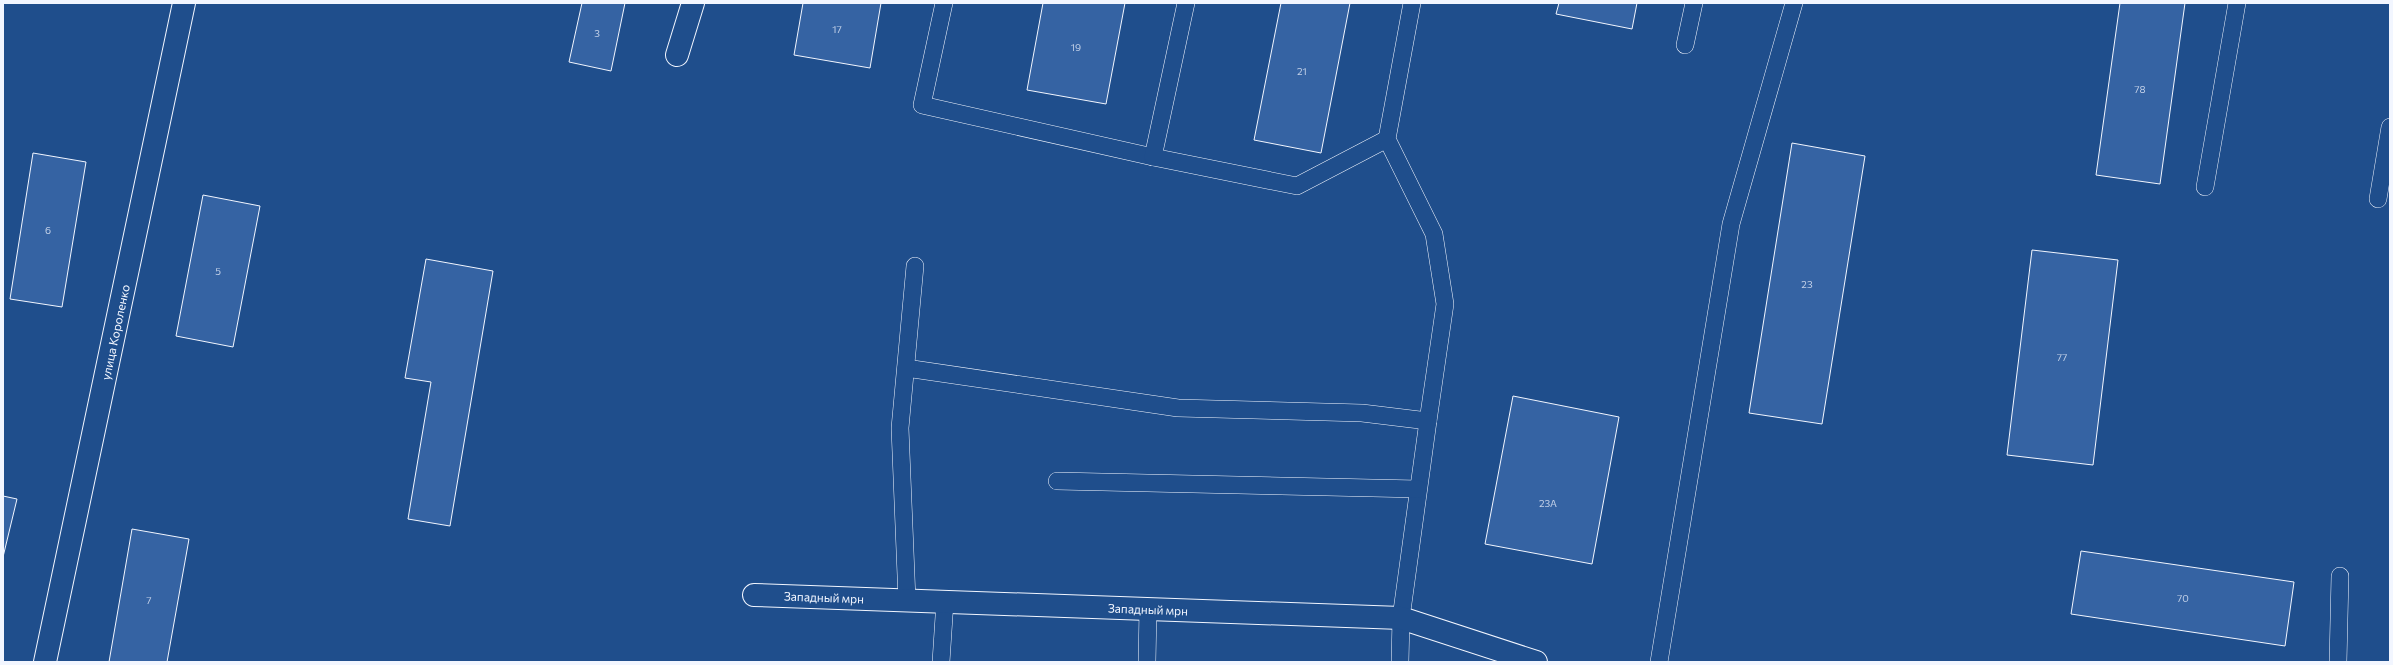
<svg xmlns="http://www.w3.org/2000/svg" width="2393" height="665" font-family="Commissioner,sans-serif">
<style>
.building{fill:#3563a3;stroke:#f2f6ff}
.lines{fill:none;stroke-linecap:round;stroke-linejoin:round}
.service-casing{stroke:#f2f6ff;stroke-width:18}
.minor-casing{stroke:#f2f6ff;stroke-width:24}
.service{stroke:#1f4e8c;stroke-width:17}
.minor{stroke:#1f4e8c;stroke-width:22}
.labels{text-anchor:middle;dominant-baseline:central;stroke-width:3;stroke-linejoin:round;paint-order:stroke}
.number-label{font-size:10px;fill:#c3d1e8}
.street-label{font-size:12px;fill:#f2f6ff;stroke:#1f4e8c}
</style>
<rect width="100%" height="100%" fill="#1f4e8c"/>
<!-- building -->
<g class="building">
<polygon points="582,3 625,3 611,71 569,62"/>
<polygon points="803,3 881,3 870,68 794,55"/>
<polygon points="1043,3 1125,3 1106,104 1027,90"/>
<polygon points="1281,3 1350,3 1321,153 1254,140"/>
<polygon points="1559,3 1637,3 1632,29 1556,14"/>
<polygon points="2120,3 2185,3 2160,184 2096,175"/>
<polygon points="1792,143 1865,156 1822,424 1749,413"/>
<polygon points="33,153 86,162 62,307 10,299"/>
<polygon points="203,195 260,206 233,347 176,336"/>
<polygon points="2032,250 2118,260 2093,465 2007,455"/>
<polygon points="426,259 493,271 450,526 408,519 431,382 405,378"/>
<polygon points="1513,396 1619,417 1592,564 1485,544"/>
<polygon points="3,496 17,499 3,557"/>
<polygon points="132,529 189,539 167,662 109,662"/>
<polygon points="2081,551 2294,582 2285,646 2071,614"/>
</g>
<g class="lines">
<!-- service casing -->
<g class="service-casing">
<g id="service">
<polyline points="944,3 922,105 1153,157"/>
<polyline points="1186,3 1153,157 1297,186 1387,139"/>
<polyline points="1412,3 1387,139 1434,234 1445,304 1428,421"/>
<polyline points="1685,45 1694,3"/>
<polyline points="2205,187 2237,3"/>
<polyline points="2378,199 2390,127"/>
<polyline points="906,368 1178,408 1362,413 1428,421 1401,618 1400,662"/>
<polyline points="1057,481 1418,489"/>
<polyline points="907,600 900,428 915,266"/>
<polyline points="941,662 945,601"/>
<polyline points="1147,662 1148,609"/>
<polyline points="1659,662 1731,224 1794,3"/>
<polyline points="2338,662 2340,576"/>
</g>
</g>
<!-- minor casing -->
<g class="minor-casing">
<g id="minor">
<polyline points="677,55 693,3"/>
<polyline points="754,595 1401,618 1536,662"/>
<polyline points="45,662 184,3"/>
</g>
</g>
<!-- service -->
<use href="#service" class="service"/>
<!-- minor -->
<use href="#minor" class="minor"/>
</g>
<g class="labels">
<!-- number labels -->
<g class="number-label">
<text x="837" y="29">17</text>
<text x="597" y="33">3</text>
<text x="1076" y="47">19</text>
<text x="1302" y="71">21</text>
<text x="2140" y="89">78</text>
<text x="48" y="230">6</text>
<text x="218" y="271">5</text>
<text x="1807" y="284">23</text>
<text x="2062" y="357">77</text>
<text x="1548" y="503">23А</text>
<text x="2183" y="598">70</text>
<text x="149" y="600">7</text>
</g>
<!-- street labels -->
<g class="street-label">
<text transform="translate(115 332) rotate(-78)">улица Короленко</text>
<text transform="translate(824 597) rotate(2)">Западный мрн</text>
<text transform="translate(1148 609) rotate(2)">Западный мрн</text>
</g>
</g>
<!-- border -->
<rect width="2393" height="665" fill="none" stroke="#f2f6ff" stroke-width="8"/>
</svg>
